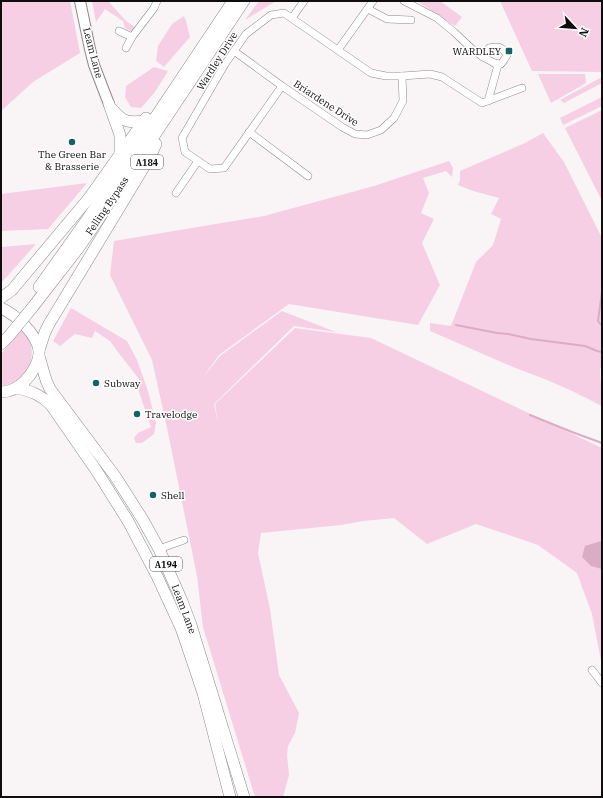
<svg xmlns="http://www.w3.org/2000/svg" width="603" height="798" font-family="'IBM Plex Serif',serif">
<style>
.green{fill:#f6cfe4}
.water{fill:#daadc5}
.lines{fill:none;stroke-linecap:round;stroke-linejoin:round}
.stream{stroke:#daadc5;stroke-width:2}
.minor-casing{stroke:#8e898b;stroke-width:8}
.secondary-casing{stroke:#8e898b;stroke-width:12}
.trunk-casing{stroke:#8e898b;stroke-width:12}
.minor{stroke:#fff;stroke-width:7}
.secondary{stroke:#fff;stroke-width:10}
.trunk{stroke:#fff;stroke-width:11}
.trunk-bridge-casing{stroke:#8e898b;stroke-width:12;stroke-linecap:butt}
.trunk-bridge{stroke:#fff;stroke-width:11}
.poi-dot{fill:#146369;stroke:#fff;stroke-width:1.5}
.labels{text-anchor:middle;dominant-baseline:central;stroke-width:3;stroke-linejoin:round;paint-order:stroke}
.shield{fill:#fff;stroke:#575656;stroke-width:1}
.shield-label{font-size:9px;font-weight:bold;fill:#0f0d0e}
.poi-label{font-size:10px;fill:#0f0d0e;stroke:#fff;text-anchor:start}
.street-label{font-size:10px;fill:#0f0d0e;stroke:#fff}
</style>
<rect width="100%" height="100%" fill="#f9f4f6"/>
<!-- green -->
<g class="green">
<polygon points="1,1 70,1 80,53 33,82 1,111"/>
<polygon points="92,1 108,1 126,21 136,28 133,32 125,28 123,21 105,9 96,22"/>
<polygon points="259,1 276,1 245,20"/>
<polygon points="417,1 440,1 462,17 455,26"/>
<polygon points="500,1 602,1 602,72 532,71"/>
<polygon points="184,16 186,21 190,37 164,67 156,61 158,46 172,24"/>
<polygon points="154,67 168,71 155,92 141,108 131,107 125,97 126,86"/>
<polygon points="538,74 585,74 586,83 551,103"/>
<polygon points="602,77 602,83 564,103 560,100"/>
<polygon points="602,97 602,106 563,125 560,118"/>
<polygon points="602,110 602,201 565,128"/>
<polygon points="543,133 564,162 602,238 602,369 600,368 602,406 572,391 547,380 513,367 430,331 430,323 451,326 476,262 493,245 501,219 491,214 499,198 473,191 458,185 460,180 460,171 525,143"/>
<polygon points="449,161 453,168 452,177 446,171 423,178 429,193 421,213 434,219 422,243 440,285 418,325 289,304 219,355 202,379 220,356 282,311 336,332 294,326 214,404 218,423 215,404 295,328 371,338 602,448 602,666 592,614 577,573 538,545 476,524 427,544 394,518 363,521 341,525 261,533 258,553 270,609 279,675 299,713 295,733 288,746 287,755 289,775 283,797 255,797 203,627 197,576 167,428 152,360 110,275 114,241 264,216 374,186"/>
<polygon points="87,183 48,229 1,231 1,194"/>
<polygon points="36,244 2,282 1,283 1,247"/>
<polygon points="71,308 127,341 137,360 148,391 156,423 154,434 142,443 136,443 134,438 138,433 151,427 139,392 139,379 118,352 110,341 95,331 92,338 75,334 60,346 53,341"/>
<path d="M22 329C24 332 27 334 28 337 37 354 30 378 10 384 8 385 4 385 1 385V354Z"/>
</g>
<!-- water -->
<polygon class="water" points="601,541 602,541 602,569 591,566 582,557 585,546"/>
<g class="lines">
<!-- stream -->
<g class="stream">
<polyline points="602,292 598,321 602,326"/>
<polyline points="456,325 497,333 508,334 531,339 585,346 597,351 602,352"/>
<polyline points="530,415 572,432 602,443"/>
</g>
<!-- minor casing -->
<g class="minor-casing">
<g id="minor">
<polyline points="404,1 437,18 454,32 471,48 483,57 498,65 488,101"/>
<polyline points="368,9 387,19 411,20"/>
<polyline points="292,18 304,1"/>
<polyline points="119,31 132,37"/>
<polyline points="126,48 132,37 154,8 157,1"/>
<polyline points="338,50 373,1"/>
<polyline points="234,51 282,86 342,127 355,134 367,135 381,130 394,118 403,101 402,76"/>
<path d="M483 57 489 48C498 46 502 46 507 55L504 60 501 64 494 63"/>
<polyline points="282,86 224,168 210,169 185,152 182,138 225,64 246,34 271,15 284,13 371,73 386,76 402,76 430,74 442,77 482,103 522,88"/>
<polyline points="249,132 308,176"/>
<polyline points="176,193 198,161"/>
<polyline points="159,549 184,540"/>
<polyline points="592,670 602,683"/>
</g>
</g>
<!-- secondary casing -->
<g class="secondary-casing">
<polyline id="secondary" points="80,1 90,49 94,65 109,104"/>
</g>
<!-- trunk casing -->
<g class="trunk-casing">
<g id="trunk">
<polyline points="109,104 120,135 120,155"/>
<path d="M113 110C123 122 129 123 144 121"/>
<polyline points="39,287 86,221 233,1"/>
<polyline points="1,298 12,290 89,198 146,118"/>
<path d="M1 308C16 315 36 333 39 350 40 361 32 374 25 381 19 387 11 392 1 392"/>
<polyline points="32,308 77,250 98,220 244,1"/>
<polyline points="1,344 9,336"/>
<polyline points="39,350 45,332 49,324 150,157 156,144"/>
<polyline points="39,356 46,380 50,389 115,476 143,520 159,549 182,601 191,625 244,797"/>
<path d="M17 388C31 391 41 395 51 405L96 470 128 521 157 576 181 628 192 660 203 693 230 797"/>
</g>
</g>
<!-- minor -->
<use href="#minor" class="minor"/>
<!-- secondary -->
<use href="#secondary" class="secondary"/>
<!-- trunk -->
<use href="#trunk" class="trunk"/>
<!-- trunk-bridge casing -->
<g class="trunk-bridge-casing">
<polyline id="trunk-bridge" points="9,336 32,308"/>
</g>
<!-- trunk-bridge -->
<use href="#trunk-bridge" class="trunk-bridge"/>
</g>
<!-- markers -->
<g class="poi-dot">
<rect x="505" y="47" width="8" height="8" rx="2"/>
<circle cx="72" cy="142" r="4"/>
<circle cx="96" cy="383" r="4"/>
<circle cx="137" cy="414" r="4"/>
<circle cx="153" cy="495" r="4"/>
</g>
<g class="labels">
<!-- shield labels -->
<g class="shield">
<rect x="131" y="155" width="32" height="14" rx="3"/>
<rect x="150" y="557" width="32" height="14" rx="3"/>
</g>
<g class="shield-label">
<text x="147" y="162">A184</text>
<text x="166" y="564">A194</text>
</g>
<!-- poi labels -->
<g class="poi-label">
<text x="501" y="51" text-anchor="end">WARDLEY</text>
<text x="72" y="154" text-anchor="middle">The Green Bar<tspan x="72" dy="12">&amp; Brasserie</tspan></text>
<text x="104" y="383">Subway</text>
<text x="145" y="414">Travelodge</text>
<text x="161" y="495">Shell</text>
</g>
<!-- street labels -->
<g class="street-label">
<text transform="translate(93 53) rotate(75)">Leam Lane</text>
<text transform="translate(217 61) rotate(-58)">Wardley Drive</text>
<text transform="translate(326 103) rotate(33)">Briardene Drive</text>
<text transform="translate(107 206) rotate(-56)">Felling Bypass</text>
<text transform="translate(184 609) rotate(69)">Leam Lane</text>
</g>
</g>
<!-- border -->
<rect width="603" height="798" fill="none" stroke="#0f0d0e" stroke-width="4"/>
<!-- north arrow -->
<g transform="translate(575 28) rotate(116)" stroke="#ffffff" stroke-width="3" paint-order="stroke">
<path d="M0-3L7 15L0 10L-7 15Z" fill="#0f0d0e"/>
<text y="-6" font-size="11" font-weight="bold" text-anchor="middle" fill="#0f0d0e">N</text>
</g>
</svg>
